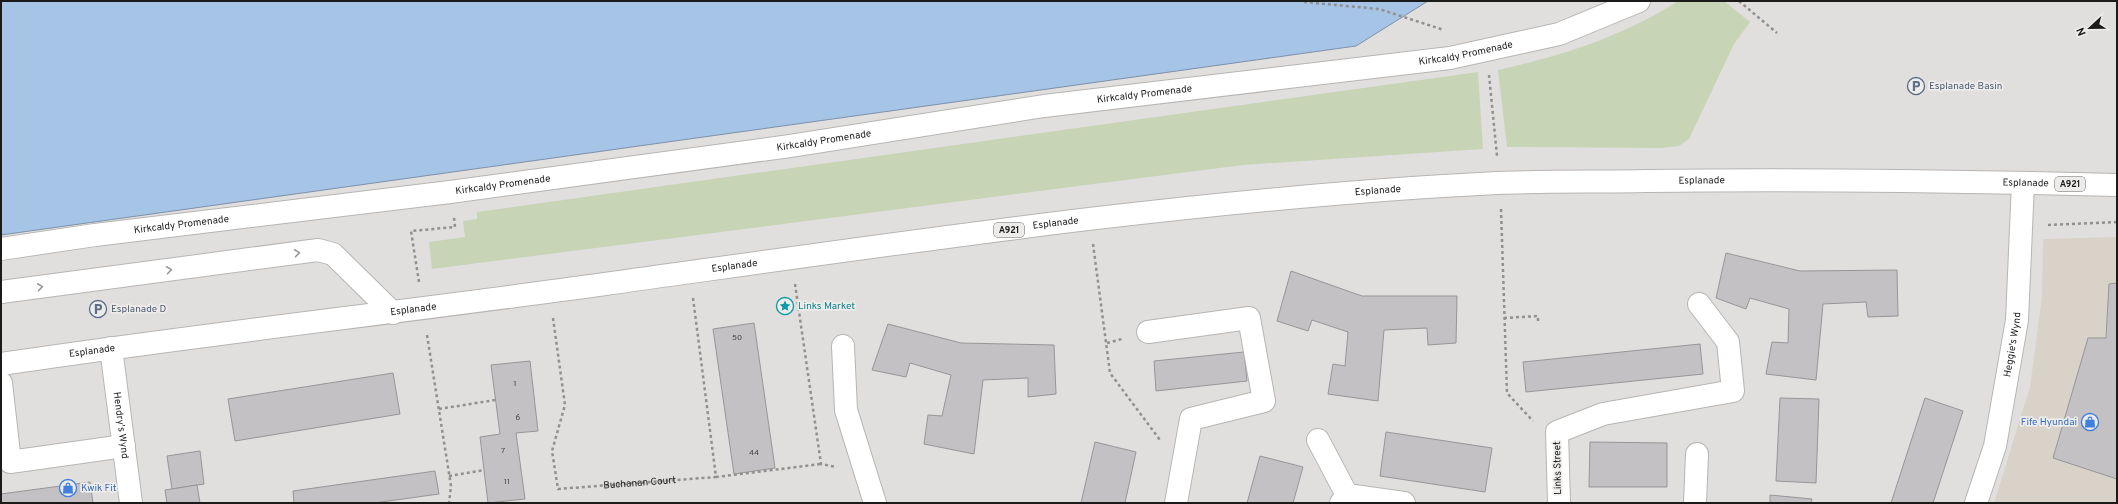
<svg xmlns="http://www.w3.org/2000/svg" width="2118" height="504" font-family="Overpass,sans-serif">
<style>
.built{fill:#d8d2c9}
.green{fill:#c8d4b6}
.water{fill:#a5c4e6;stroke:#7c91a9}
.building{fill:#c3c1c4;stroke:#979598}
.lines{fill:none;stroke-linecap:round;stroke-linejoin:round}
.minor-casing{stroke:#b7b5b3;stroke-width:24}
.major-casing{stroke:#b7b5b3;stroke-width:24}
.path{stroke:#91908f;stroke-width:2.5;stroke-dasharray:3 3;stroke-linecap:butt}
.minor{stroke:#fff;stroke-width:22}
.major{stroke:#fff;stroke-width:22}
.oneway{stroke:#989898}
.labels{text-anchor:middle;dominant-baseline:central;stroke-width:3.5;stroke-linejoin:round;paint-order:stroke}
.number-label{font-size:8px;fill:#454444}
.shield{fill:#eeecea;stroke:#5a5a58;stroke-width:1}
.shield-label{font-size:9px;font-weight:bold;fill:#1b1b1a}
.street-label{font-size:10px;fill:#1b1b1a;stroke:#eeecea}
.service-label{font-size:10px;fill:#4e5e75;stroke:#eeecea;text-anchor:start}
.culture-label{font-size:10px;fill:#0d838f;stroke:#eeecea;text-anchor:start}
.shop-label{font-size:10px;fill:#366cbe;stroke:#eeecea;text-anchor:end}
</style>
<rect width="100%" height="100%" fill="#e1dfdd"/>
<!-- built -->
<polygon class="built" points="2117,237 2117,503 1994,503 2030,387 2042,296 2043,239"/>
<!-- green -->
<g class="green">
<path d="M1678 1H1724L1750 22 1734 44 1689 139 1679 146 1661 148 1507 147 1498 70C1561 56 1622 37 1678 1Z"/>
<polygon points="1478,72 1483,149 1243,165 432,269 429,242 465,237 463,221 477,219 477,212"/>
</g>
<!-- water -->
<polygon class="water" points="1,1 1428,1 1356,46 1,235"/>
<!-- building -->
<g class="building">
<polygon points="1726,253 1800,271 1897,270 1898,316 1868,317 1866,302 1823,304 1816,380 1766,374 1772,342 1788,343 1789,309 1750,298 1746,309 1716,298"/>
<polygon points="1291,271 1362,296 1457,296 1456,343 1428,345 1427,328 1384,330 1378,401 1328,394 1333,364 1345,366 1348,332 1312,320 1308,331 1277,321"/>
<polygon points="2117,283 2117,479 2053,458 2088,338 2106,338 2109,284"/>
<polygon points="754,323 775,468 734,474 713,329"/>
<polygon points="888,324 961,343 1054,345 1056,394 1028,397 1028,378 983,380 974,454 924,444 928,415 942,416 951,375 910,363 906,377 872,370"/>
<polygon points="1700,344 1703,374 1526,392 1523,362"/>
<polygon points="1244,352 1247,381 1156,391 1154,361"/>
<polygon points="530,361 538,431 516,433 525,499 488,503 480,437 500,434 491,365"/>
<polygon points="393,373 400,414 235,441 228,399"/>
<polygon points="1780,398 1819,399 1816,483 1776,481"/>
<polygon points="1925,398 1963,411 1933,503 1891,503"/>
<polygon points="1386,432 1492,448 1485,492 1380,476"/>
<polygon points="1095,442 1136,452 1125,503 1081,503"/>
<polygon points="1590,442 1667,443 1667,487 1589,487"/>
<polygon points="200,451 204,484 172,489 167,456"/>
<polygon points="1260,456 1303,467 1293,503 1247,503"/>
<polygon points="435,471 439,494 374,503 294,503 293,491"/>
<polygon points="90,482 93,503 1,503 1,494"/>
<polygon points="197,485 200,503 167,503 165,490"/>
<polygon points="1770,495 1812,499 1811,503 1770,503"/>
</g>
<g class="lines">
<!-- minor casing -->
<g class="minor-casing">
<g id="minor">
<path id="s2" d="M1 249 95 235 450 192 790 146 1044 106 1450 58 1559 34 1639 1"/>
<polyline points="1,292 318,250 333,254 393,313"/>
<polyline points="1148,332 1249,318 1264,401 1191,419 1176,503"/>
<polyline points="843,346 846,410 875,503"/>
<path id="s3" d="M111 348 131 503"/>
<polyline points="1,383 10,462 124,446"/>
<polyline points="1318,440 1347,495 1341,503"/>
<polyline points="1347,495 1404,503"/>
<polyline points="1559,503 1557,432 1603,414 1733,391 1728,342 1699,304"/>
<polyline points="1695,503 1697,454"/>
<path id="s4" d="M1976 503 1995 446 2017 320 2023 183"/>
</g>
</g>
<!-- major casing -->
<g class="major-casing">
<g id="major">
<path id="s5" d="M1 364C202 334 404 312 605 284 901 243 1198 198 1497 183 1547 181 1597 182 1647 181 1803 179 1960 181 2117 185"/>
</g>
</g>
<!-- path -->
<g class="path">
<polyline points="1739,1 1777,33"/>
<polyline points="1304,2 1379,9 1444,30"/>
<polyline points="1489,75 1497,156"/>
<polyline points="1501,209 1507,393 1533,421"/>
<polyline points="2048,225 2117,222"/>
<polyline points="1093,244 1110,373 1160,440"/>
<polyline points="419,282 411,231 455,227 454,218"/>
<polyline points="795,284 821,464 836,467"/>
<path id="s1" d="M553 318 565 405 552 451 558 489 716 477 693 298"/>
<polyline points="1504,318 1538,316 1538,321"/>
<polyline points="427,335 451,486 449,503"/>
<polyline points="1107,343 1122,339"/>
<polyline points="439,409 495,400"/>
<polyline points="449,476 484,470"/>
<polyline points="716,477 821,464"/>
</g>
<!-- minor -->
<use href="#minor" class="minor"/>
<!-- major -->
<use href="#major" class="major"/>
</g>
<!-- one-way arrows -->
<defs><path id="oneway-chevron" d="M-2-3.5L2.5 0L-2 3.5" fill="none" stroke-width="1.6" stroke-linecap="round" stroke-linejoin="round"/></defs>
<g class="oneway">
<use href="#oneway-chevron" transform="translate(297 253) rotate(-8)"/>
<use href="#oneway-chevron" transform="translate(169 270) rotate(-8)"/>
<use href="#oneway-chevron" transform="translate(40 287) rotate(-8)"/>
</g>
<!-- icons -->
<defs>
<g id="parking-ring" transform="scale(0.9)"><circle r="9.5" fill="#eeecea" stroke="#5c6f8a" stroke-width="1.5"/><path d="M-3.5-5.5H1a3.5 3.5 0 0 1 0 7H-1V5.5H-3.5ZM-1-3.4V-.6H.8a1.4 1.4 0 0 0 0-2.8Z" fill="#5c6f8a"/></g>
<g id="sight-ring" transform="scale(0.9)"><circle r="9.5" fill="#eeecea" stroke="#0f9aa8" stroke-width="1.5"/><path d="M0-6L1.8-2.2L6-1.7L2.9 1.2L3.7 5.4L0 3.3L-3.7 5.4L-2.9 1.2L-6-1.7L-1.8-2.2Z" fill="#0f9aa8"/></g>
<g id="shop-ring" transform="scale(0.9)"><circle r="9.5" fill="#eeecea" stroke="#3f7fe0" stroke-width="1.5"/><path d="M-5-2.5h2.3a2.7 3.5 0 0 1 5.4 0H5L5.5 6h-11ZM-1.5-2.5h3a1.5 2.3 0 0 0-3 0Z" fill="#3f7fe0"/></g>
</defs>
<g fill-rule="evenodd">
<use href="#parking-ring" x="1916" y="86"/>
<use href="#sight-ring" x="785" y="306"/>
<use href="#parking-ring" x="98" y="309"/>
<use href="#shop-ring" x="2090" y="422"/>
<use href="#shop-ring" x="68" y="488"/>
</g>
<g class="labels">
<!-- number labels -->
<g class="number-label">
<text x="737" y="338">50</text>
<text x="515" y="384">1</text>
<text x="518" y="418">6</text>
<text x="503" y="451">7</text>
<text x="754" y="453">44</text>
<text x="507" y="482">11</text>
</g>
<!-- shield labels -->
<g class="shield">
<rect x="2055" y="177" width="30" height="14" rx="3"/>
<rect x="994" y="223" width="30" height="14" rx="3"/>
</g>
<g class="shield-label">
<text x="2070" y="184">A921</text>
<text x="1009" y="230">A921</text>
</g>
<!-- street labels -->
<g class="street-label">
<text stroke="none"><textPath href="#s2" startOffset="1478">Kirkcaldy Promenade</textPath></text>
<text stroke="none"><textPath href="#s2" startOffset="1154">Kirkcaldy Promenade</textPath></text>
<text stroke="none"><textPath href="#s2" startOffset="830">Kirkcaldy Promenade</textPath></text>
<text stroke="none"><textPath href="#s5" startOffset="1712">Esplanade</textPath></text>
<text stroke="none"><textPath href="#s5" startOffset="2036">Esplanade</textPath></text>
<text stroke="none"><textPath href="#s2" startOffset="506">Kirkcaldy Promenade</textPath></text>
<text stroke="none"><textPath href="#s5" startOffset="1388">Esplanade</textPath></text>
<text stroke="none"><textPath href="#s5" startOffset="1064">Esplanade</textPath></text>
<text stroke="none"><textPath href="#s2" startOffset="182">Kirkcaldy Promenade</textPath></text>
<text stroke="none"><textPath href="#s5" startOffset="740">Esplanade</textPath></text>
<text stroke="none"><textPath href="#s5" startOffset="416">Esplanade</textPath></text>
<text stroke="none"><textPath href="#s4" startOffset="163">Heggie's Wynd</textPath></text>
<text stroke="none"><textPath href="#s5" startOffset="92">Esplanade</textPath></text>
<text stroke="none"><textPath href="#s3" startOffset="78">Hendry's Wynd</textPath></text>
<text transform="translate(1558 468) rotate(-91)">Links Street</text>
<text stroke="none"><textPath href="#s1" startOffset="256">Buchanan Court</textPath></text>
</g>
<!-- service labels -->
<g class="service-label">
<text x="1929" y="86">Esplanade Basin</text>
<text x="111" y="309">Esplanade D</text>
</g>
<!-- culture labels -->
<g class="culture-label">
<text x="798" y="306">Links Market</text>
</g>
<!-- shop labels -->
<g class="shop-label">
<text x="2077" y="422">Fife Hyundai</text>
<text x="81" y="488" text-anchor="start">Kwik Fit</text>
</g>
</g>
<!-- border -->
<rect width="2118" height="504" fill="none" stroke="#1b1b1a" stroke-width="4"/>
<!-- north arrow -->
<g transform="translate(2090 28) rotate(248)" stroke="#eeecea" stroke-width="3" paint-order="stroke">
<path d="M0-3L7 15L0 10L-7 15Z" fill="#1b1b1a"/>
<text y="-6" font-size="11" font-weight="bold" text-anchor="middle" fill="#1b1b1a">N</text>
</g>
</svg>
